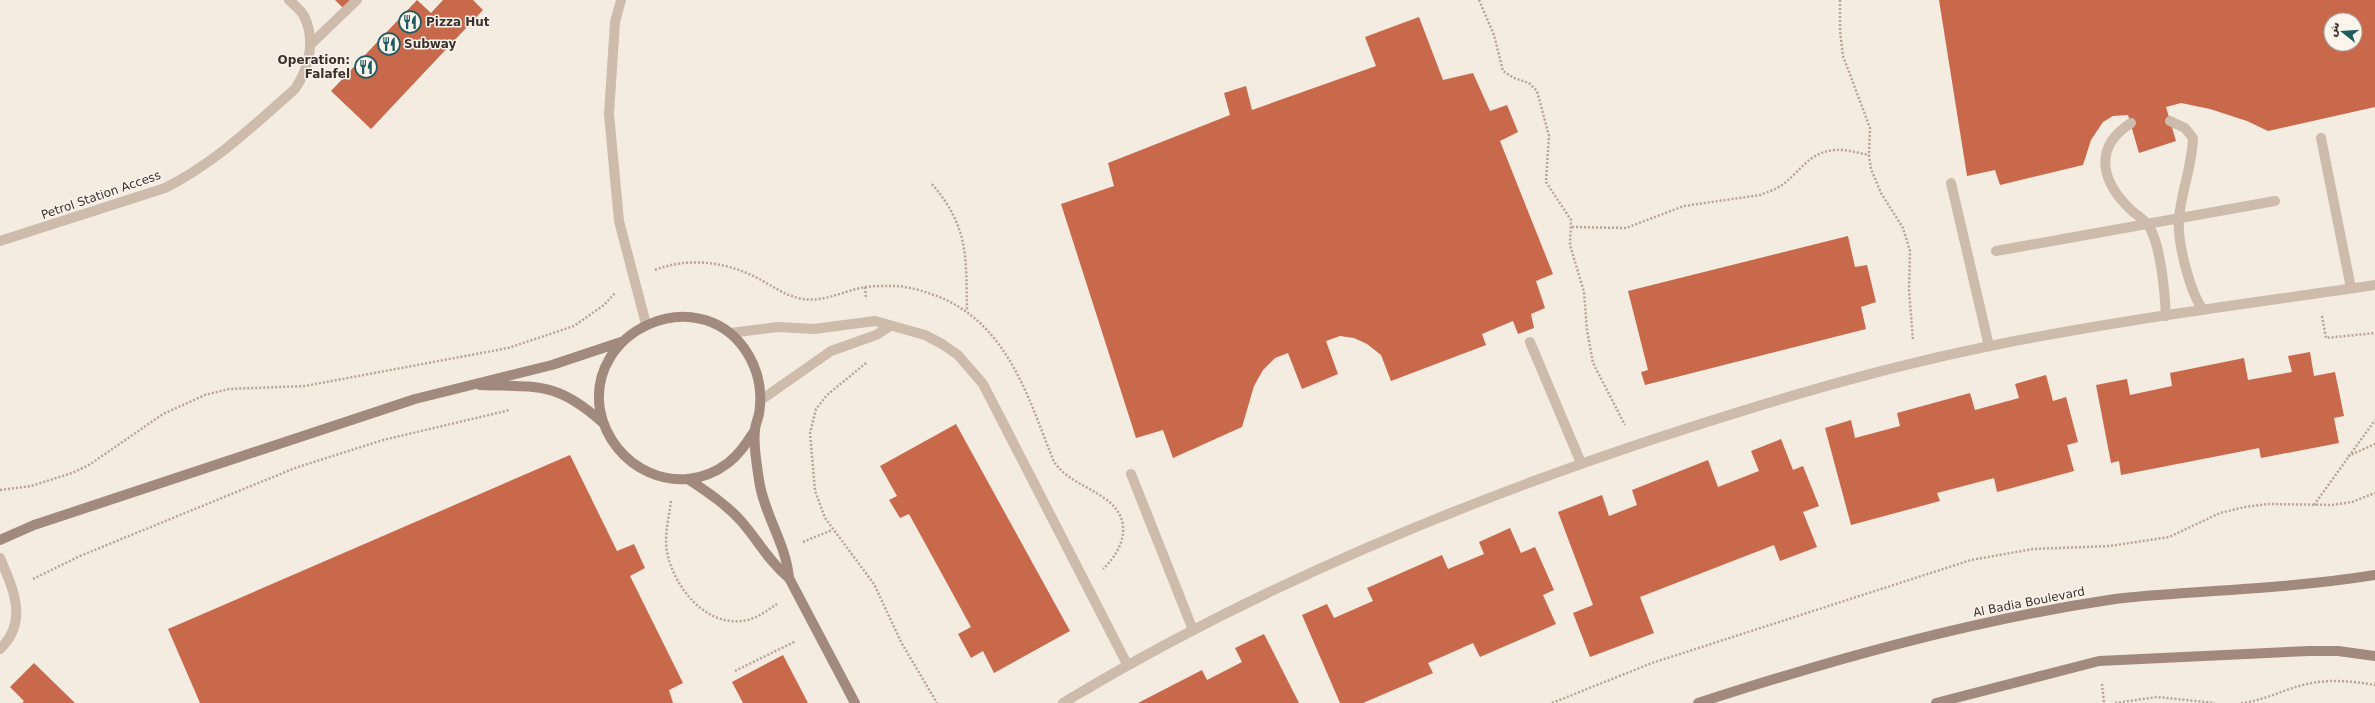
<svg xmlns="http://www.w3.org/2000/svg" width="2375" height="703" font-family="'DejaVu Sans','Noto Naskh Arabic',sans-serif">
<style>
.building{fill:#c8694b;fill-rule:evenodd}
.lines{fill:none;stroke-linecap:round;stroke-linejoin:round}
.path{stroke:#b9a596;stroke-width:2.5;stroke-dasharray:2 2;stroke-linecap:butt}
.lane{stroke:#cdbbac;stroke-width:10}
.street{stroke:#cdbbac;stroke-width:10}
.secondary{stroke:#a18a7d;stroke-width:10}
.labels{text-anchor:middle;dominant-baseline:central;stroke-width:3;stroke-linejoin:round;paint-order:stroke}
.poi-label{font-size:12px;font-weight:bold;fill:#3b302b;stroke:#fbf5ee;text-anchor:start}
.street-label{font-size:12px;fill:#3b302b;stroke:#fbf5ee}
</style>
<rect width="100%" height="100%" fill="#f4ebe1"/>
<!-- building -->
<g class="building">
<polygon points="335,0 353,0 344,9"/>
<polygon points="417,0 431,13 443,0 473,0 483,10 371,129 331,91"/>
<path d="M1939 0H2375V107L2268 131 2247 121 2210 109 2181 103 2166 107 2176 141 2139 153 2128 115 2113 116 2103 122 2091 140 2083 165 2000 185 1995 170 1967 176ZM2331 20H2355V44H2331Z"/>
<polygon points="1419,17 1443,80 1473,73 1490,111 1507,105 1518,132 1500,141 1553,274 1536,281 1545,308 1531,314 1534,328 1518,334 1513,321 1482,334 1486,345 1391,381 1381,355 1367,344 1354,338 1340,336 1326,341 1338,374 1302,389 1288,353 1275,358 1263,370 1254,386 1242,427 1173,458 1163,430 1136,438 1061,204 1114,186 1108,163 1230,115 1224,93 1246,86 1252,110 1376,66 1365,37"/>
<polygon points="1848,236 1855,267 1867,265 1876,302 1861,307 1866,329 1645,385 1641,372 1648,370 1628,291"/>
<polygon points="2310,352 2314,376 2335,372 2344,416 2334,418 2339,443 2261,458 2259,448 2121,475 2119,461 2111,463 2096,385 2127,379 2130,395 2172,386 2170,373 2244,358 2248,380 2292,372 2288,356"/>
<polygon points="2046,375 2053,401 2066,397 2078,442 2067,445 2074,471 1997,492 1994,478 1937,493 1940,501 1851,525 1825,428 1851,420 1855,438 1900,426 1897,413 1970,393 1975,410 2019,398 2015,384"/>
<polygon points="956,424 1070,631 994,673 983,651 971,658 958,634 971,627 909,514 900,518 889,500 897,496 880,466"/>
<polygon points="1781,439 1793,470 1803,466 1819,506 1803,512 1817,547 1780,561 1774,545 1640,597 1654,633 1590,657 1573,613 1593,605 1558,512 1602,495 1609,516 1637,505 1632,490 1708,460 1718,487 1759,471 1751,451"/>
<polygon points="570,455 617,551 634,544 645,568 630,576 683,683 669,690 673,703 200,703 168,629"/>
<polygon points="1510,528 1521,553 1535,547 1554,590 1543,595 1556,624 1480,657 1473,643 1428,663 1433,673 1363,703 1340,703 1302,615 1327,604 1334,618 1373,601 1367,588 1442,555 1448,569 1484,554 1479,542"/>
<polygon points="1264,634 1299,703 1138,703 1202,670 1207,680 1242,662 1235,648"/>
<polygon points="783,655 808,703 743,703 732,682"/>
<polygon points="34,663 75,703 22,703 24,701 10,687"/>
</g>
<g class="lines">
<!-- path -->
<g class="path">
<polyline points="1479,0 1494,35 1503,71 1514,78 1529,83 1537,91 1549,136 1546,182 1571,220 1570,245 1584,292 1587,330 1593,363 1625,425"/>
<polyline points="1840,0 1840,31 1843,56 1870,128 1869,155 1871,169 1881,193 1903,228 1910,251 1909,290 1913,340"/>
<path d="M932 184C969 227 966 257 967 311"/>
<path d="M1572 227 1626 228 1684 206 1760 195C1767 192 1775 190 1782 185 1801 171 1809 152 1835 150 1846 149 1858 153 1869 155"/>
<path d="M655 270C685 258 720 261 749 274 766 281 779 293 798 298 822 304 842 291 865 287 873 286 882 286 889 286 904 285 920 290 934 295 1007 321 1028 397 1054 462 1068 481 1086 485 1104 498 1134 518 1125 548 1103 569"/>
<polyline points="865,287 866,299"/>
<polyline points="2322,316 2326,338 2375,333"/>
<polyline points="866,363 827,395 816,409 810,433 815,491 825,518 874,584 901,642 937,703"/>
<polyline points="2348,456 2375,444"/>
<polyline points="0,490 31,486 72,473 89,465 163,414 205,395 229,389 305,386 508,348 574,326 604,305 615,293"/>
<path d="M671 501C669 518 664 535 667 552 674 586 703 625 742 621 755 620 766 611 777 604"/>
<polyline points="2314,505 2375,420"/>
<polyline points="803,542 832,530"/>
<polyline points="33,579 80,556 295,468 383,440 510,410"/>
<polyline points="735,671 796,641"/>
<polyline points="2102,684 2104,703"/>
<polyline points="1552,703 1652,663 1971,560 2033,549 2110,546 2169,537 2220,513 2245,507 2269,504 2332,505 2352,502 2375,493"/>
<polyline points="2115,703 2157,697 2215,703"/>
<path d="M2241 703C2264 701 2284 689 2307 684 2329 679 2352 681 2375 685"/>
</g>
<!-- lane -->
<g class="lane">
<polyline points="621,0 615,22 609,114 619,221 646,324"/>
<polyline points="310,45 357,0"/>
<path d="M2170 121 2185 128 2193 138C2192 168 2181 191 2179 219 2177 242 2190 292 2203 310"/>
<path d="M2131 123C2092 148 2102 182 2130 209 2137 216 2146 220 2150 228 2161 248 2165 293 2166 316"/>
<polyline points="2321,138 2351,288"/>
<polyline points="1951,183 1989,346"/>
<path d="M0 241 165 188C215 163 253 126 295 89 309 68 316 40 304 16 301 10 294 5 289 0"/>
<polyline points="1996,251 2275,201"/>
<polyline points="1530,342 1581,463"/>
<polyline points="1131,474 1193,630"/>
<path d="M0 558C13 588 29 622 0 649"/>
</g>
<!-- street -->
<g class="street">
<polyline points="730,333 778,327 814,329 875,321 925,335 942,344 958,355 983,384 1127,664"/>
<polyline points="761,400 831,351 876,335 890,326"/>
<path d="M1063 703C1248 591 1449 507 1654 439 1764 403 1876 369 1990 346 2117 320 2247 304 2375 285"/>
</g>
<!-- secondary -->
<g class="secondary">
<path d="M480 385C537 387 556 381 602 422"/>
<path d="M755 430C747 442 740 454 728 463 678 501 611 468 600 410 587 330 696 282 744 348 758 368 763 390 759 414 758 419 755 425 755 430 753 446 757 465 759 480 764 515 786 543 789 578"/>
<path d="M688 479C707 492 726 504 741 521 758 540 769 562 789 578L855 703"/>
<polyline points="0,540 34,525 415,399 552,365 621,342"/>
<path d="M1698 703C1834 659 1973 620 2115 599 2138 596 2162 595 2185 593 2248 589 2313 585 2375 575"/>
<polyline points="1936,703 2099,661 2309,651 2338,651 2375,656"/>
</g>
</g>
<!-- icons -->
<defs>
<g id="restaurant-ring" transform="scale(1.15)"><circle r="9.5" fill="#fbf5ee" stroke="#1f5a5e" stroke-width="1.5"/><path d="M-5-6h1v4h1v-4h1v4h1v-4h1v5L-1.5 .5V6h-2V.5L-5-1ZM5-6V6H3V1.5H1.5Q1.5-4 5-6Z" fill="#1f5a5e"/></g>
</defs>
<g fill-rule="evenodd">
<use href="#restaurant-ring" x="410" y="22"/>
<use href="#restaurant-ring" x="389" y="44"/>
<use href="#restaurant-ring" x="366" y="67"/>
</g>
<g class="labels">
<!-- poi labels -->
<g class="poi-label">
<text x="426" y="22">Pizza Hut</text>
<text x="404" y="44">Subway</text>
<text x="350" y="60" text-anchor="end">Operation:<tspan x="350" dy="14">Falafel</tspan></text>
</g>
<!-- street labels -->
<g class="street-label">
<text transform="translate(101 195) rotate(-19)">Petrol Station Access</text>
<text transform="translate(2029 602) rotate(-11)">Al Badia Boulevard</text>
</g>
</g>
<!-- north arrow -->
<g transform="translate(2343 32) rotate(287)"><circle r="19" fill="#fbf5ee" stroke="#aea6a0"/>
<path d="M0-3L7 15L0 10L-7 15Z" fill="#1f5a5e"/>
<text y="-6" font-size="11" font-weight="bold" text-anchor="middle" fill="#3b302b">ش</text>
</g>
</svg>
